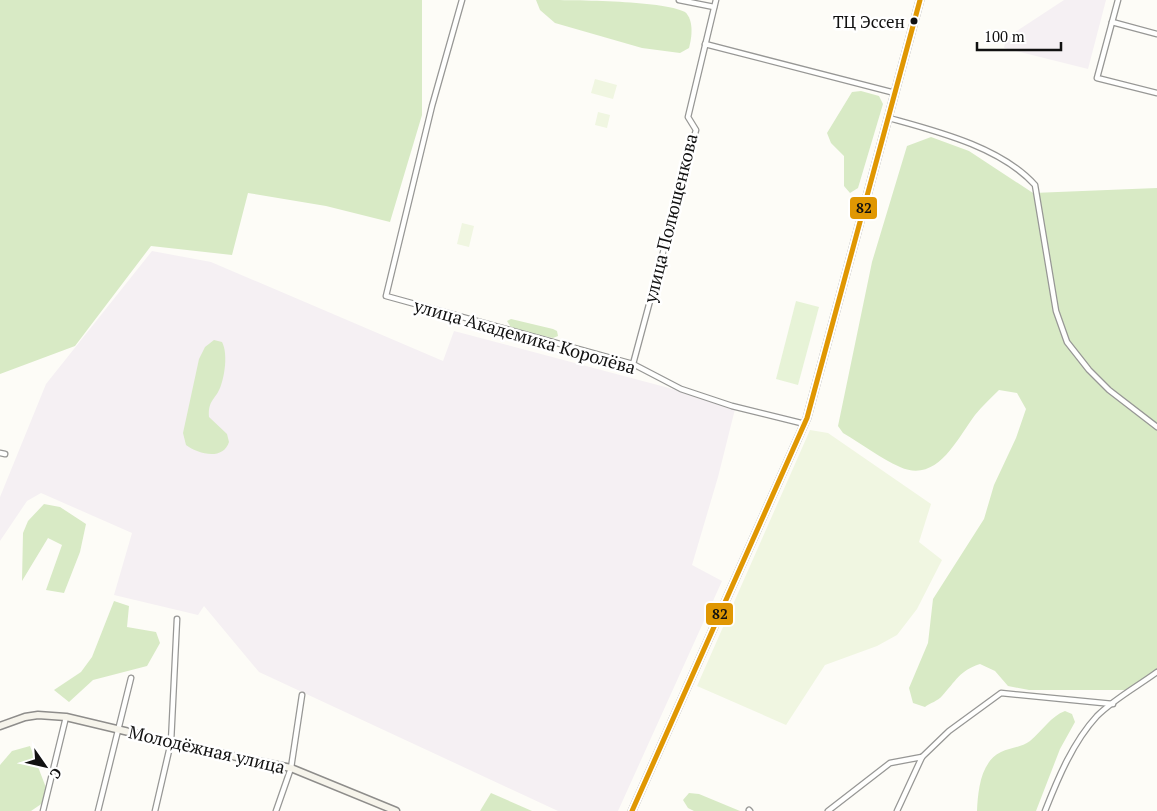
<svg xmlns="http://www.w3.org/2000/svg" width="1157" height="811" font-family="'PT Serif',serif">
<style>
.industrial{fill:#f5f0f3}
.green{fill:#e7f3d7}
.forest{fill:#d8eac5}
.pitch{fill:#f0f6e1}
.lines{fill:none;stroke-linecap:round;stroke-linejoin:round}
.minor-casing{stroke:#979795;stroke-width:7}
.secondary-casing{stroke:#8e8d8b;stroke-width:9}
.minor{stroke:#fffffe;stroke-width:4.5}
.secondary{stroke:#f6f4eb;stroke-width:6}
.bus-1-casing{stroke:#fff;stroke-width:9}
.bus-1{stroke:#e09702;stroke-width:5}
.bus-dot{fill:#111;stroke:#fff;stroke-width:2}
.labels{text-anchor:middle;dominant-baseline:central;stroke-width:5;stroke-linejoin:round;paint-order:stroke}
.bus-label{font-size:17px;fill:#111;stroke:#fff;text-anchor:end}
.street-label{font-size:18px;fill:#111;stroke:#fff}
.line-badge{stroke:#fff;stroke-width:2}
.pale-badge-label{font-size:14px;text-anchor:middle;font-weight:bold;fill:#111}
</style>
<rect width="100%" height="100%" fill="#fdfcf7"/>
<!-- industrial -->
<g class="industrial">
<polygon points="1064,0 1106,0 1088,69 1004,48 1006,38"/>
<polygon points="152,251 211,262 443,361 454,331 669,388 735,409 718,477 692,565 722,581 618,811 558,811 259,672 204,606 198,615 114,595 132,533 41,493 27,501 0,541 0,497 46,384"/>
</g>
<!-- green -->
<polygon class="green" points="796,301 819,307 798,385 776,379"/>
<!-- forest -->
<g class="forest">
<polygon points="0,0 422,0 422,115 390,222 326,206 248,193 232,255 151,246 75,346 0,374"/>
<path d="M536 0C568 0 662 0 685 12 694 20 692 37 689 48L680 53 642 48 555 23 540 10Z"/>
<polygon points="861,91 879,96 883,104 858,188 850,193 844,186 844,156 831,143 827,133 852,92"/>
<path d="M931 137 969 151 1033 193 1157 188V669L1132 690H1029L1008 686 995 671 980 664C959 671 956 681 942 696 938 701 930 703 925 707L913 703 909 688 928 643 933 599 984 519 994 485 1016 438 1026 409 1017 393 999 390C991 398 982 406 975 415 957 439 937 484 900 467 880 458 862 444 843 433L838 426 872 262 907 146Z"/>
<polygon points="511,319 553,329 557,331 558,336 553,338 512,329 507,321"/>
<path d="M214 340 222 342C228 353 225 376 220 388 215 400 208 400 209 417L227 434 229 442C223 461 198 454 186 445L183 433 199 359 205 347Z"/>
<polygon points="44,504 60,507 86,524 80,552 64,593 46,590 62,545 48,538 22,581 23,533 28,521"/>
<polygon points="114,601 129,606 127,627 156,632 160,643 147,666 93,680 69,702 54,690 81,672 92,657"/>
<path d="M1065 711 1072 714 1075 722 1060 749 1036 811H977C978 792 980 762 1001 752 1010 748 1022 747 1030 741 1042 731 1051 716 1065 711Z"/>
<polygon points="30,746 50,798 31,811 0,811 0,765 12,751"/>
<polygon points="491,793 532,811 480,811"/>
<polygon points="689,793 699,794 740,811 694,811 688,808 683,800"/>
</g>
<!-- pitch -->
<g class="pitch">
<polygon points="595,79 617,85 613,99 591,93"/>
<polygon points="598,112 610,115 607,128 595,125"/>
<polygon points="462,223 474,226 469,247 457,244"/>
<polygon points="810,430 828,433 931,504 919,542 942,560 917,609 897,635 877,646 825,665 786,725 697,686"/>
</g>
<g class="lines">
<!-- minor casing -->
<g class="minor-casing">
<g id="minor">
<polyline points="462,0 432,106 386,296 633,364 681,389 732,406 805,424"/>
<polyline points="679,0 714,7"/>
<polyline points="1118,0 1097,78 1157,93"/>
<polyline points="1112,22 1157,34"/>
<polyline points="705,44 895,93"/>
<path d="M889 118C936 131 1001 147 1035 185L1056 311 1067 342 1089 370 1109 390 1157 427"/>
<polyline points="633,364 696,130 688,117 716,0"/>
<polyline points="0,453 5,454"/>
<polyline points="749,810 750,811"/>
<polyline points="43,811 66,717"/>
<polyline points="98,811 131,678"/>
<polyline points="155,811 171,742 177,619"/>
<polyline points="276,811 291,768 302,695"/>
<polyline points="828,811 890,763 922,757 949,731 1001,693 1113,704"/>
<polyline points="897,811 922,757"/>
<path d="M1045 811C1058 778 1073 742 1097 716 1114 699 1138 686 1157 672"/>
</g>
</g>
<!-- secondary casing -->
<g class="secondary-casing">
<g id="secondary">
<polyline points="0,726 25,717 38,715 66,717 213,752 291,768 396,811"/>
<polyline points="632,811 807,418 920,0"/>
</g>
</g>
<!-- minor -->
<use href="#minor" class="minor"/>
<!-- secondary -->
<use href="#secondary" class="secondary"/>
<!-- bus-1 casing -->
<g class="bus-1-casing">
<polyline id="bus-1" points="632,811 807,418 920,0"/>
</g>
<!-- bus-1 -->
<use href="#bus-1" class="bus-1"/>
</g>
<!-- markers -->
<circle class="bus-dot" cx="914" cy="21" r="4.5"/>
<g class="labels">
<!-- bus labels -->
<g class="bus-label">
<text x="905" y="21">ТЦ Эссен</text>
</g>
<!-- street labels -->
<g class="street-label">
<text transform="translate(670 218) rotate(-76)">улица Полющенкова</text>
<text transform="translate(525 336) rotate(16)">улица Академика Королёва</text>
<text transform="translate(207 749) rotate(13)">Молодёжная улица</text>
</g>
</g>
<g class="line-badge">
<rect x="849" y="196" width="29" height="24" rx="5" fill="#e09702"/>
<rect x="705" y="602" width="29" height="24" rx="5" fill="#e09702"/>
</g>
<g class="pale-badge-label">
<text x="864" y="213">82</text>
<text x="720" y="619">82</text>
</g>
<!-- north arrow -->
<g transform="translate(45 766) rotate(124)" stroke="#ffffff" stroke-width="4" paint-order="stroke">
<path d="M0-4L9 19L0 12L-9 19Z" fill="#111111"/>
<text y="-8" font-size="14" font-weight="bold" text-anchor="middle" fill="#111111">С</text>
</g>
<!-- scale -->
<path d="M977 42v8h84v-8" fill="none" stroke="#111111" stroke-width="2.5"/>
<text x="984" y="42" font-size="15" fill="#111111" stroke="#ffffff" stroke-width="4" paint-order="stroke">100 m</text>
</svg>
